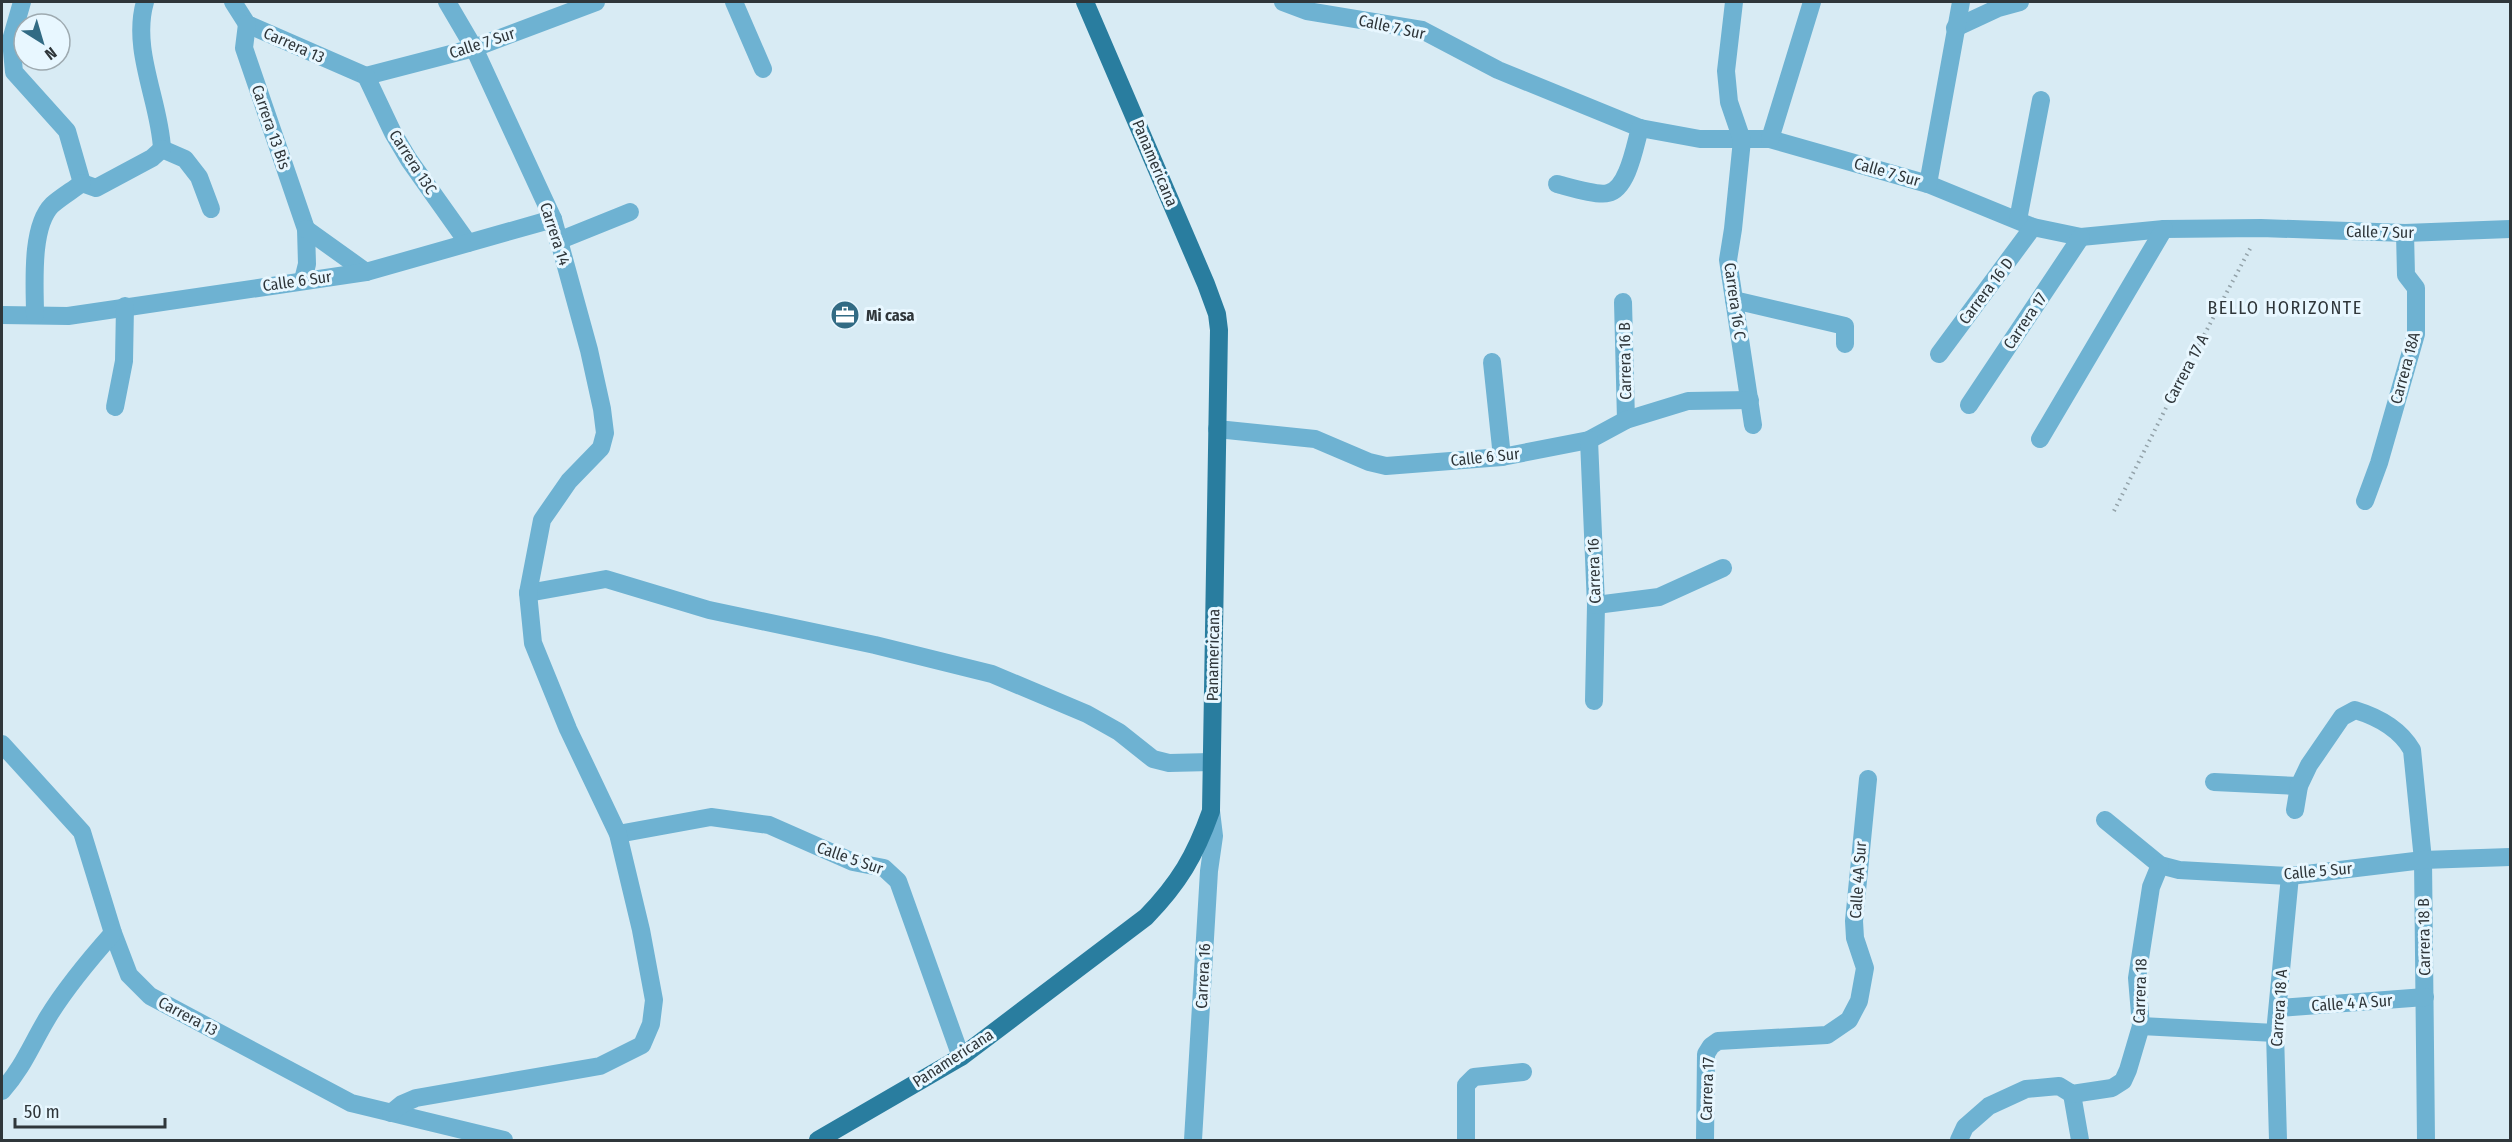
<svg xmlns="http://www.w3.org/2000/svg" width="2512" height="1142" font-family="'Fira Sans Condensed',sans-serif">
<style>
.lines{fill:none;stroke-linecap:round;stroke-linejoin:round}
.path{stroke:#93a2a9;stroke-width:4;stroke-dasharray:1.5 4.5;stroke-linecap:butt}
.street{stroke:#6eb2d2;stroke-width:18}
.primary{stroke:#297d9f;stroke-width:18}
.labels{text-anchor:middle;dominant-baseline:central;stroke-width:6;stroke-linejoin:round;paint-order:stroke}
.street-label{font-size:16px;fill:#2f363a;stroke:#e8f7ff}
.poi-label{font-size:16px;font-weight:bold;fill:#2f363a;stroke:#e8f7ff;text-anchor:start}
.neighbourhood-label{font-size:18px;letter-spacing:1.5px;fill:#2f363a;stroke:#e8f7ff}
</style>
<rect width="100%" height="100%" fill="#d8ebf4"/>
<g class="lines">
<!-- path -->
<polyline class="path" points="2114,511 2178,384 2252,245"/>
<!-- street -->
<g class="street">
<polyline points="22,2 11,40 14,72 67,131 82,183"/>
<path d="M145 2C131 50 160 102 162 149"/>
<polyline points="233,2 247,24 366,76"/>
<polyline points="734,2 763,69"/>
<polyline points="1283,2 1307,11 1422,30 1498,70 1640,128 1700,139 1770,139 1928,184 2033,227 2081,237 2164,229 2261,228 2405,233 2510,229"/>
<polyline points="1734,2 1726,71 1729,102 1742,140 1733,229 1728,260 1753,425"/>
<polyline points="247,24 244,48 306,229 307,264 303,280"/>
<polyline points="1955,28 1998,8 2020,2"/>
<polyline points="366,76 474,48 596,2"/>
<polyline points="366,76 393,133 409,160 468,243"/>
<polyline points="1770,139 1812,2"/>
<polyline points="162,149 185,159 199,177 211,209"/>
<polyline points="82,183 96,188 152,158 162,149"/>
<path d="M1557 184C1569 187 1598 196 1608 193 1628 189 1635 145 1640 128"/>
<polyline points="1928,184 1961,2"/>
<polyline points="2018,220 2041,100"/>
<polyline points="306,229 366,272"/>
<polyline points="558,241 630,212"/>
<polyline points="1734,300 1845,326 1845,344"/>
<polyline points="1623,302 1626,420"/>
<polyline points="2,315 68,316 366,272 553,219"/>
<path d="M35 315C35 287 30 227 52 205 61 197 73 190 82 183"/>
<polyline points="1939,354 2033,227"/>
<polyline points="1492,362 1502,457"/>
<polyline points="1969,405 2081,237"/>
<polyline points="115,407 124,361 125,306"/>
<polyline points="1217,429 1315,439 1369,462 1386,466 1502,457 1589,440 1626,420 1688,401 1750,400"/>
<polyline points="2040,439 2164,229"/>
<polyline points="1589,440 1596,605 1594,701"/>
<polyline points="2365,501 2379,463 2416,334 2416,288 2406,275 2405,233"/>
<polyline points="528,593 606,579 709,610 875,645 992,674 1087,714 1119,732 1153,759 1169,763 1211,762"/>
<polyline points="1596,605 1659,597 1723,568"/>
<polyline points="2,744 82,832 113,933 129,975 150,996 351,1103 504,1140"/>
<polyline points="2214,782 2299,786"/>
<path d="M2295 810 2299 786 2309 765 2342 717 2355 710C2378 717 2400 729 2412 750L2423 860 2426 1140"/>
<polyline points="2105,820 2160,865 2179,870 2290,876 2423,860 2510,857"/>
<polyline points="618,834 711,817 769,825 853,862 884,868 898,881 961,1057"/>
<polyline points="2279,1008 2425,997"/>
<polyline points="2141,1026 2275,1033"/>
<path d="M2 1091C24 1066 31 1045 48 1017 67 986 89 960 113 933"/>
<polyline points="2072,1094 2080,1140"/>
<polyline points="391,1113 402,1104 416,1098 600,1066 642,1045 651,1024 654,1000 641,930 618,834 568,729 533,643 528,593 542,520 569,481 601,448 605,433 602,409 589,350 553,219 474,48 447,2"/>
<polyline points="1193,1140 1209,871 1214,836 1211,811"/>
<polyline points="1466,1140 1466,1085 1474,1077 1523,1072"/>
<polyline points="1705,1140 1706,1054 1711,1046 1718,1041 1827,1035 1849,1020 1859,1001 1865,968 1855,938 1854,921 1868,779"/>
<polyline points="1959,1140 1965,1127 1989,1106 2026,1089 2059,1086 2072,1094 2112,1088 2123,1081 2128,1070 2141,1026 2137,978 2151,887 2160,865"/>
<polyline points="2278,1140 2275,1033 2290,876"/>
</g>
<!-- primary -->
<path class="primary" d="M818 1140 961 1057 1146 917C1179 883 1195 856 1211 811L1219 330 1217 314 1206 284 1085 2"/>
</g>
<!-- icons -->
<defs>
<g id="office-disc" transform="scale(1.5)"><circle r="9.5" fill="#326b84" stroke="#e8f7ff"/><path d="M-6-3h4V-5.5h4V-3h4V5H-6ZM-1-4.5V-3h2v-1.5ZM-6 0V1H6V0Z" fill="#fff"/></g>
</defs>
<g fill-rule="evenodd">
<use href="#office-disc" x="845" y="315"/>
</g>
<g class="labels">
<!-- street labels -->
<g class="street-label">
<text transform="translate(1392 27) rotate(12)">Calle 7 Sur</text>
<text transform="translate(482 43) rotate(-18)">Calle 7 Sur</text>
<text transform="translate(294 45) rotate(24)">Carrera 13</text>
<text transform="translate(271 127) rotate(71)">Carrera 13 Bis</text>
<text transform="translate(413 162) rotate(57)">Carrera 13C</text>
<text transform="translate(1155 163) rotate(67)">Panamericana</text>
<text transform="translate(1887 172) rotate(16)">Calle 7 Sur</text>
<text transform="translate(2380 232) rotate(1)">Calle 7 Sur</text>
<text transform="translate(555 234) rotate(72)">Carrera 14</text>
<text transform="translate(297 281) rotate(-8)">Calle 6 Sur</text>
<text transform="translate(1986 291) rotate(-53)">Carrera 16 D</text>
<text transform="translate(1735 301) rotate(82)">Carrera 16 C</text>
<text transform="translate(2025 321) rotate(-56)">Carrera 17</text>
<text transform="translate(1625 361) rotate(-91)">Carrera 16 B</text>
<text transform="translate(2405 368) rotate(-75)">Carrera 18A</text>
<text transform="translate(2186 369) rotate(-62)">Carrera 17 A</text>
<text transform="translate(1485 457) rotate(-6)">Calle 6 Sur</text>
<text transform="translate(1594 571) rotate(-92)">Carrera 16</text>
<text transform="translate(1213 655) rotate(-89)">Panamericana</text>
<text transform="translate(850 858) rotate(19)">Calle 5 Sur</text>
<text transform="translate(2318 871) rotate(-5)">Calle 5 Sur</text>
<text transform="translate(1858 880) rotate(-86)">Calle 4A Sur</text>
<text transform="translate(2424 937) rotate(-91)">Carrera 18 B</text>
<text transform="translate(1203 976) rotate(-87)">Carrera 16</text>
<text transform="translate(2140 991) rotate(-88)">Carrera 18</text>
<text transform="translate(2352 1003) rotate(-4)">Calle 4 A Sur</text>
<text transform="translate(2279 1008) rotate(-86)">Carrera 18 A</text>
<text transform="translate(188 1016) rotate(28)">Carrera 13</text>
<text transform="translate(953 1058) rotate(-33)">Panamericana</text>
<text transform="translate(1707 1089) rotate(-88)">Carrera 17</text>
</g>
<!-- poi labels -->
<g class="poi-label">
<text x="866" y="315">Mi casa</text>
</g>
<!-- neighbourhood labels -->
<g class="neighbourhood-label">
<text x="2285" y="308">BELLO HORIZONTE</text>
</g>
</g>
<!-- border -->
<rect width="2512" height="1142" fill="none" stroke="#2f363a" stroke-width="6"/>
<!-- north arrow -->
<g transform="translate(42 42) rotate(143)"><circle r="28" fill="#e8f7ff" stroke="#9eaab0" stroke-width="1.5"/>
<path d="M0-4.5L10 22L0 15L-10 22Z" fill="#326b84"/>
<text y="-9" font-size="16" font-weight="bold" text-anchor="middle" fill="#2f363a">N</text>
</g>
<!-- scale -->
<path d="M15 1118v9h150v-9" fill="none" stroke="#2f363a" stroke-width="3"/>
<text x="24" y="1118" font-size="18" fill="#2f363a" stroke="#e8f7ff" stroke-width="4.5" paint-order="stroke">50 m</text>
</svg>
